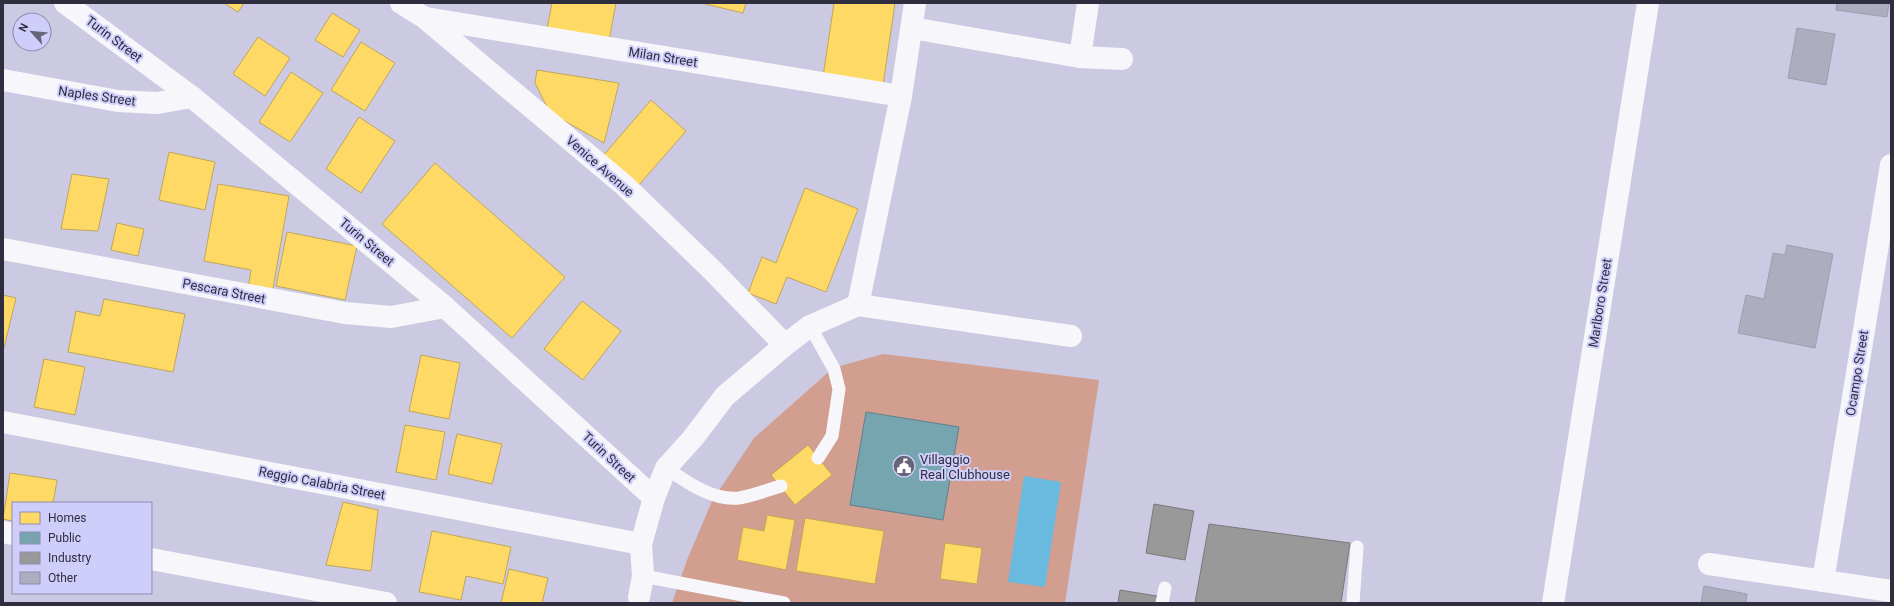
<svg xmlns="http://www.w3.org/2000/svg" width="1894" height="606" font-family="Roboto,sans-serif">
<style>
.green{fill:#d19e8f}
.water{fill:#6ab9de}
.homes{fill:#ffd966;stroke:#c0a65a}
.public{fill:#76a5af;stroke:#60818d}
.industry{fill:#999;stroke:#79797e}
.building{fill:#acaec0;stroke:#9c9eb0}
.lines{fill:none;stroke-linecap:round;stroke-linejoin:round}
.lane{stroke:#f7f7fb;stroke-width:13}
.street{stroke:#f7f7fb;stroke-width:22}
.secondary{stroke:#f7f7fb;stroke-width:22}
.labels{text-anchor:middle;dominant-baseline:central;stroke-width:4;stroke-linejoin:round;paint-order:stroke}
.street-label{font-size:13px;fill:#2e2e3f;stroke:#cfcdfa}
.poi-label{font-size:13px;fill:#2e2e3f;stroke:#cfcdfa;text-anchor:start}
</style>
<rect width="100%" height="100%" fill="#cbcae2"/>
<!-- green -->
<polygon class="green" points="883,354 1099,380 1065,603 672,603 687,560 712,501 754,438 833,368"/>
<!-- water -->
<polygon class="water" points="1024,476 1061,482 1045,587 1008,582"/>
<!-- homes -->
<g class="homes">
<polygon points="224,3 244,3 238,12"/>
<polygon points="552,3 616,3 608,46 546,34"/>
<polygon points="701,3 746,3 743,13"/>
<polygon points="834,3 895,3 883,85 823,77"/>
<polygon points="332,13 360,30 343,57 315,40"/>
<polygon points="258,37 290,58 265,96 233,74"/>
<polygon points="361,42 395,63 365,111 331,90"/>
<polygon points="537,70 619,83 604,143 550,113 535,83"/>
<polygon points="291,72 323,93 290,142 259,122"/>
<polygon points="651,100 686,131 638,186 603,156"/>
<polygon points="359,117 395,141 361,193 326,169"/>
<polygon points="169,152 215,162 205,210 159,200"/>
<polygon points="435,163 565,277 512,338 382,224"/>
<polygon points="72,174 109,179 98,231 61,229"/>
<polygon points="218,184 289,196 272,294 248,290 251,270 204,261"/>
<polygon points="805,188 858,209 826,292 787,277 776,304 748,293 762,257 776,263"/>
<polygon points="117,223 144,229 138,256 111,250"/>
<polygon points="287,232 357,246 345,300 276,286"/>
<polygon points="3,295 16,298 4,348 3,348"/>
<polygon points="104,299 185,314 173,372 68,352 76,311 100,316"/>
<polygon points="582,301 621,331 583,380 544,349"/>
<polygon points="421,355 460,363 449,419 409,411"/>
<polygon points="44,359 85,367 75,415 34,407"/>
<polygon points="405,425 445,432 436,480 396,472"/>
<polygon points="457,434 502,444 492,484 448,474"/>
<polygon points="808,445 832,475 795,505 771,475"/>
<polygon points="10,473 57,480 53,503 13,503 13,521 3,519"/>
<polygon points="343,502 378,510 371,571 326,565"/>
<polygon points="767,515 795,520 786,570 737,560 743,527 764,531"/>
<polygon points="805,518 884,531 875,584 796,571"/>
<polygon points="432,531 511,547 503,584 466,576 461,600 419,592"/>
<polygon points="945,543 982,548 977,584 940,579"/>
<polygon points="509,569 548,578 542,603 501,603"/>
</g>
<!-- public -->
<polygon class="public" points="866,412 959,427 943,520 850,505"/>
<!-- industry -->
<g class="industry">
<polygon points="1154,504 1194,511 1185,560 1146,553"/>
<polygon points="1209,524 1350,543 1341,603 1195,603"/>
<polygon points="1120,590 1157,596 1156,603 1118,603"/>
</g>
<!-- building -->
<g class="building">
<polygon points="1837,3 1889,3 1887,17 1836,10"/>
<polygon points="1797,28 1835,34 1826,85 1788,78"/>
<polygon points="1787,245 1833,254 1815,348 1738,333 1746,295 1764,299 1773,253 1785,255"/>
<polygon points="1704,586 1747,594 1746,603 1701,603"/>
</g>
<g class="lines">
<!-- lane -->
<g class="lane">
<polyline points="810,326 834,369 839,389 832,436 818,458"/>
<path d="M666 468C687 482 712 501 739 498 753 496 767 490 781 486"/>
<polyline points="643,576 784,603"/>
<polyline points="1162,603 1165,588"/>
<polyline points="1353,603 1357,547"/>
</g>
<!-- street -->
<g class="street">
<polyline points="65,3 192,97 445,307 654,498"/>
<polyline points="401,3 425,18 624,185 711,269 785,345"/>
<polyline points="426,18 901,96"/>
<polyline points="912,28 1080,57 1122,59"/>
<polyline points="1080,57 1088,3"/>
<polyline points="3,80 118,101 157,103 192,97"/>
<polyline points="3,249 345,313 391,317 445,307"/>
<polyline points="858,305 901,96 915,3"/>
<polyline points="3,422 641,544"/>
<polyline points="1709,564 1891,591"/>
<polyline points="1823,581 1891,165"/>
<polyline points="639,597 643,576 641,544 654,498 666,468 693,438 725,396 785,345 810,326 858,305 1071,336"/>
</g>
<!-- secondary -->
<g class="secondary">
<polyline points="3,532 13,534"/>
<polyline points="151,559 386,603"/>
<polyline points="1553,603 1648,3"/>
</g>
</g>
<!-- icons -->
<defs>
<g id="civic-disc" transform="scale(1.15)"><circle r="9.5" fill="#656578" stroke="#cfcdfa"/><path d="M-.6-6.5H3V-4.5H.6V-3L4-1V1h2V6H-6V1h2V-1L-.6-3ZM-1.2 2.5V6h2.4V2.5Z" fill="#fff"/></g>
</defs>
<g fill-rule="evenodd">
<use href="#civic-disc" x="904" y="466"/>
</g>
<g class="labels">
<!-- street labels -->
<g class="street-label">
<text transform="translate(114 39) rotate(37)">Turin Street</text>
<text transform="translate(663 57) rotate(9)">Milan Street</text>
<text transform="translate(97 96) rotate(8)">Naples Street</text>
<text transform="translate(600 166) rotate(41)">Venice Avenue</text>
<text transform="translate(367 242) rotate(40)">Turin Street</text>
<text transform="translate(224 291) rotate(11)">Pescara Street</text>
<text transform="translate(1600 303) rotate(-81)">Marlboro Street</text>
<text transform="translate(1857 373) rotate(-81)">Ocampo Street</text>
<text transform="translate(609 457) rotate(43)">Turin Street</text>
<text transform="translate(322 483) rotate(11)">Reggio Calabria Street</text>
</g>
<!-- poi labels -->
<g class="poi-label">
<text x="920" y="459">Villaggio<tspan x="920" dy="15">Real Clubhouse</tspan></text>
</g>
</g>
<!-- border -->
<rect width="1894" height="606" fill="none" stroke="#2e2e3f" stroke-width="8"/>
<!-- legend -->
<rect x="12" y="502" width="140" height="92" fill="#cfcdfa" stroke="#8f8daf"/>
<rect x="20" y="512" width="20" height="12" fill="#ffd966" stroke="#8f8daf"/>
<text x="48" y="522" font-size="12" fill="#2e2e3f">Homes</text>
<rect x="20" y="532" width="20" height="12" fill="#76a5af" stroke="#8f8daf"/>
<text x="48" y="542" font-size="12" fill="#2e2e3f">Public</text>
<rect x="20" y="552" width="20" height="12" fill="#999999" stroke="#8f8daf"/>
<text x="48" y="562" font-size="12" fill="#2e2e3f">Industry</text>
<rect x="20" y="572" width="20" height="12" fill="#acaec0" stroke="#8f8daf"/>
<text x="48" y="582" font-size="12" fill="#2e2e3f">Other</text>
<!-- north arrow -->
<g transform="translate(32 32) rotate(297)"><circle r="19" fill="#cfcdfa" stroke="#8f8daf"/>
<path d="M0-3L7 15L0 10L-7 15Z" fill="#656578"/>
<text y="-6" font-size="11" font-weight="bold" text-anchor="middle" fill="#2e2e3f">N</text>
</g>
</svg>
